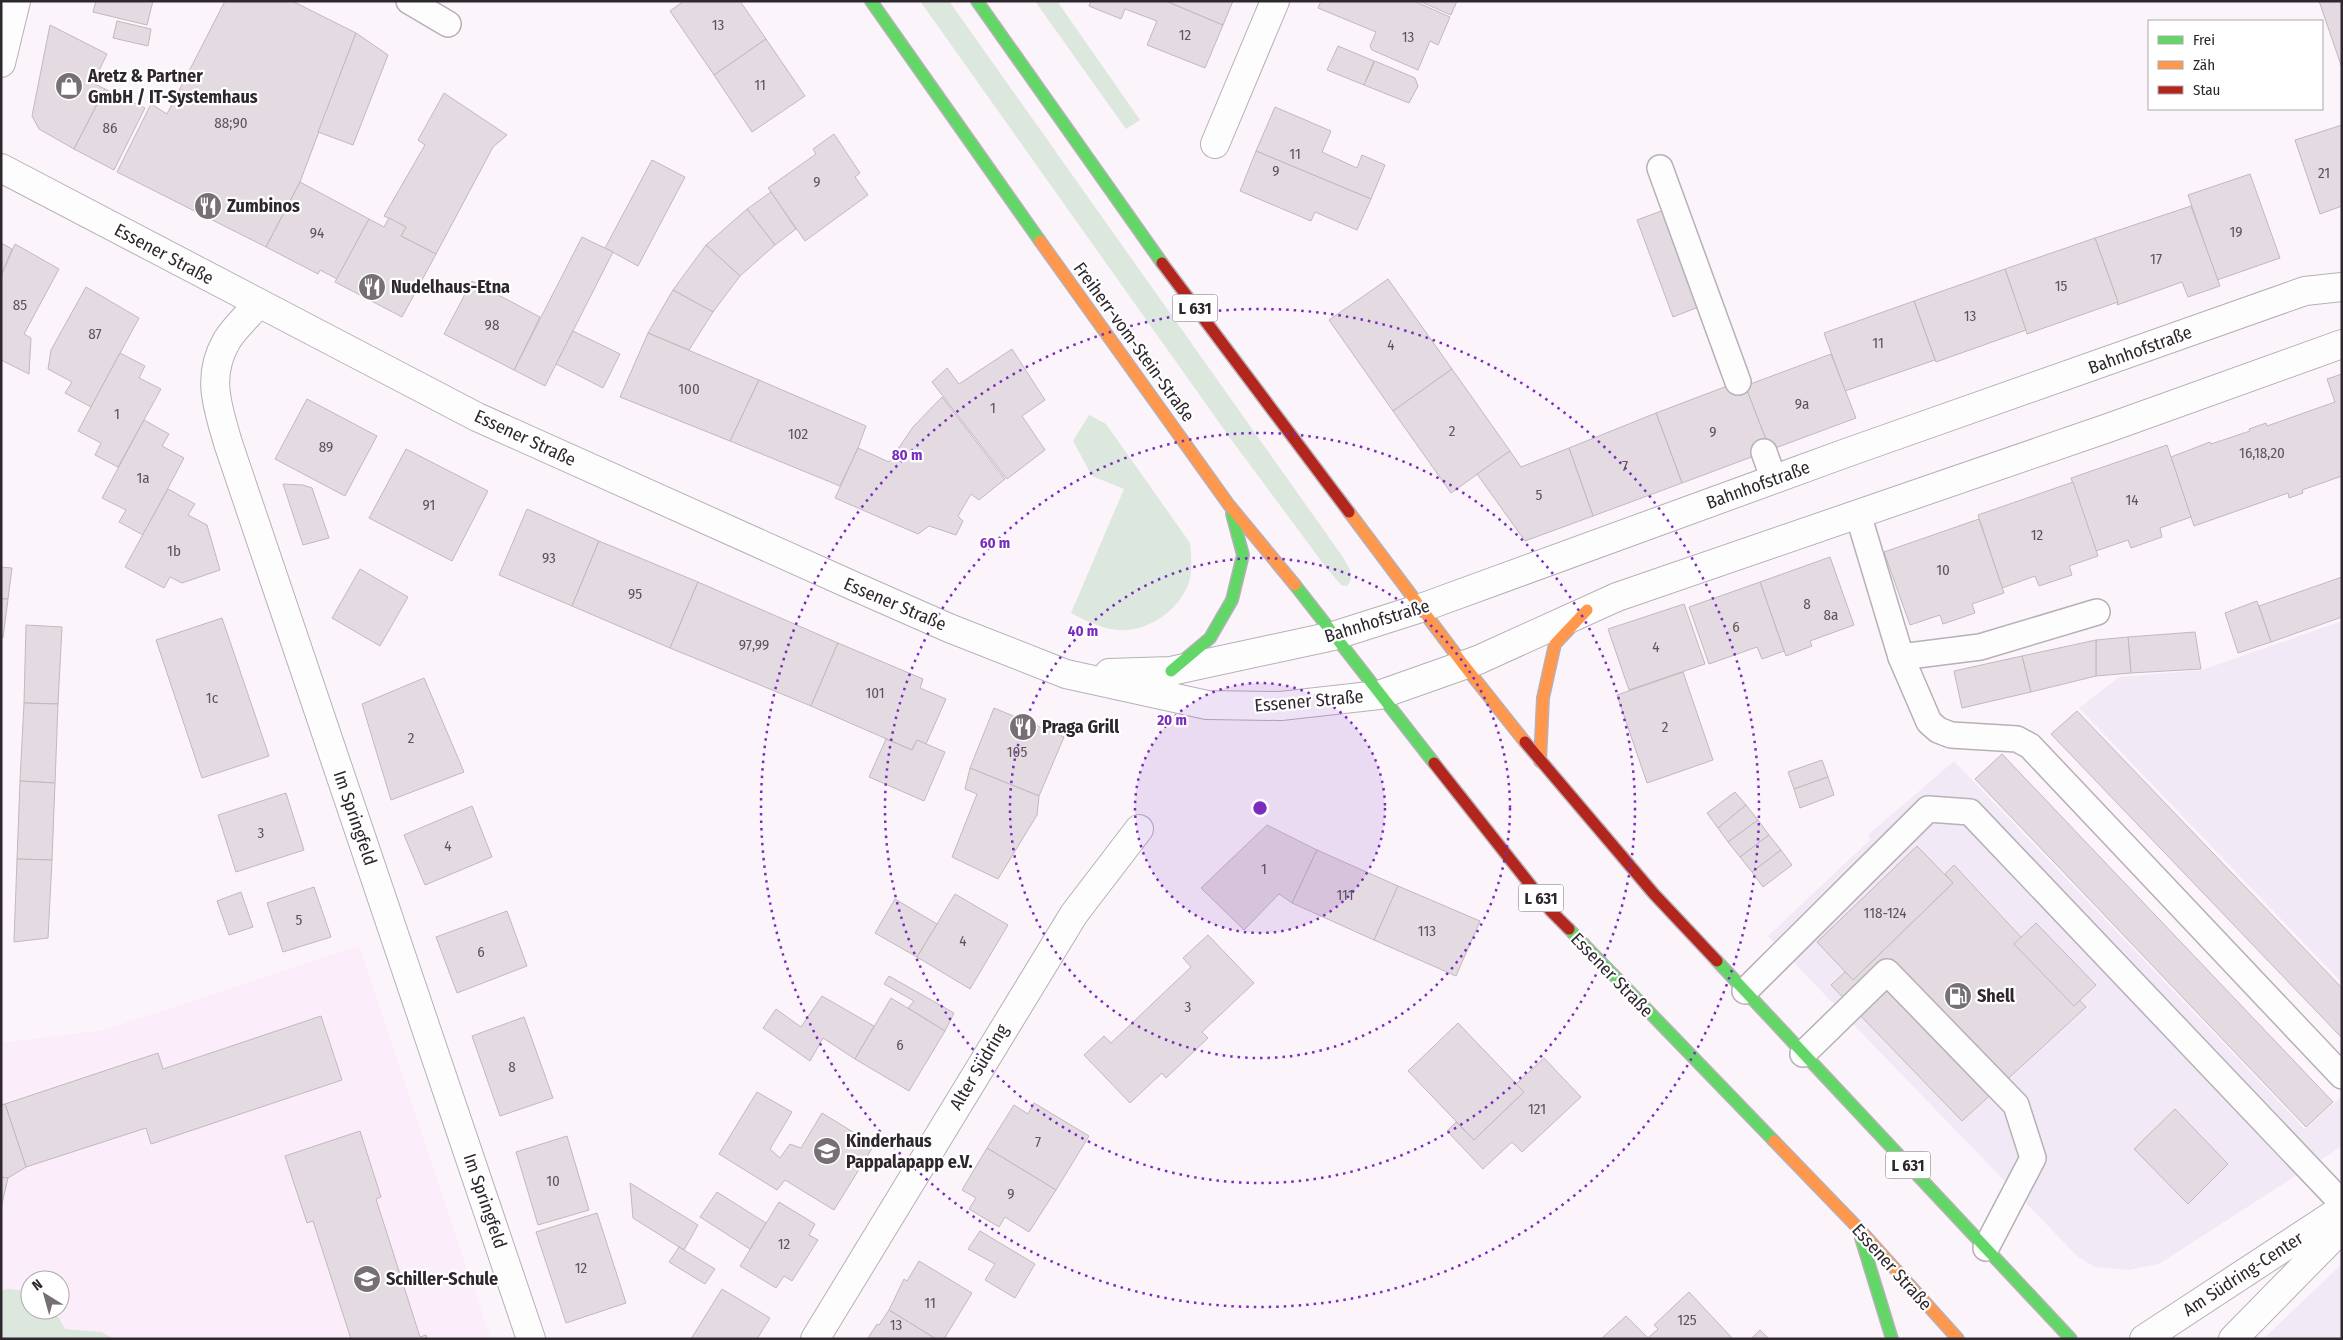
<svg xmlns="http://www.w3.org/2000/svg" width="2343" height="1340" font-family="'Fira Sans Condensed',sans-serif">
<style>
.commercial{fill:#f2e9f7}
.built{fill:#fcedfb;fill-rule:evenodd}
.green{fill:#dce7dd}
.building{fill:#e4dae1;stroke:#c1b9be}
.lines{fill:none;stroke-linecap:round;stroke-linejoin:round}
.lane-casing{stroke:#b7b0b6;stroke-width:28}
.street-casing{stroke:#b7b0b6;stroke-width:30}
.fast-casing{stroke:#b7b0b6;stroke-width:14}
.slow-casing{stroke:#b7b0b6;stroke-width:14}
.jam-casing{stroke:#b7b0b6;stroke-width:14}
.lane{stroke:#fefdfe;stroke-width:25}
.street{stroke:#fefdfe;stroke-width:28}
.fast{stroke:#63d668;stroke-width:11}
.slow{stroke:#ff974d;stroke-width:11}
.jam{stroke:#b3261e;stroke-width:11}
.ring{fill:none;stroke:#7b2cbf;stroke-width:2.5;stroke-dasharray:2.5 5}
.labels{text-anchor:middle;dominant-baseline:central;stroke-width:4.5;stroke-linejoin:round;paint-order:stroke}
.number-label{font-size:15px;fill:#5c545b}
.shield{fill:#fff;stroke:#6d686d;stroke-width:1}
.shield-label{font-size:16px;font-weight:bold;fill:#2e272e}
.poi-label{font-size:18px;font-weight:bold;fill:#2e272e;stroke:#fff;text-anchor:start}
.street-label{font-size:18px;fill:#2e272e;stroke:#fff}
.centre{fill:#7b2cbf;stroke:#fff;stroke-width:2.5}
.ring-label{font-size:15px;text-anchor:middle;font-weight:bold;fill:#7b2cbf;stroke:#fff;stroke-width:4.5;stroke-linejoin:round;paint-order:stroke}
</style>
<rect width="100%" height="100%" fill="#fbf4fa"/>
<!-- commercial -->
<g class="commercial">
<polygon points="2342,621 2342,983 2079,708 2119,677 2202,670"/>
<polygon points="1954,761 2305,1129 2342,1096 2342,1146 2159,1264 2128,1270 2095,1267 2078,1257 1768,936 1871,839 1868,835"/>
<polygon points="2342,1264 2342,1339 2263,1339"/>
</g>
<!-- built -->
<path class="built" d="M359 946 491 1339H1V1043L104 1030ZM30 1280H60V1310H30Z"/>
<!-- green -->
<g class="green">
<path d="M920 1H949L1340 553C1346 563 1357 576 1347 586L1341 585 1325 566 1233 442Z"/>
<polygon points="1035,1 1057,1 1140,120 1126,129"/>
<path d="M1089 415 1106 424 1190 543C1191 556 1193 572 1188 585 1177 612 1147 632 1118 630 1102 629 1085 620 1071 613L1124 489 1092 476 1073 441Z"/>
<polygon points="10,1289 25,1291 30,1295 30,1310 51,1310 59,1318 65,1329 101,1332 115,1339 1,1339 1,1290"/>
</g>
<!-- building -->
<g class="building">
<polygon points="96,1 153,1 147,25 93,12"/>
<polygon points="225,1 292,1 356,33 300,182 266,247 117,172 151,104 167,114"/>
<polygon points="684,1 740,1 766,39 714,75 670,11"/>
<polygon points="1091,1 1166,1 1223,25 1205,68 1147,45 1157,21 1125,9 1121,19 1089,6"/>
<polygon points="1166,1 1233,1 1223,25"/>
<polygon points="1321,1 1414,1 1450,17 1438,45 1430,41 1418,70 1372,50 1370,46 1376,32 1318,8"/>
<polygon points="1419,1 1457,1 1451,15"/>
<polygon points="2319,1 2342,1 2342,68"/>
<polygon points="117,21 151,29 148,46 113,38"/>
<polygon points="50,25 107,54 93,83 105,89 74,149 39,129 32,116"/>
<polygon points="356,33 388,55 353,145 318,132"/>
<polygon points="766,39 805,96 752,132 714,75"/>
<polygon points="1338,46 1374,61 1364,85 1327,70"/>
<polygon points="1375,61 1415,78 1418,86 1409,103 1364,85"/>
<polygon points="105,89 145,108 114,170 74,149"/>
<polygon points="444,93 507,135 493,147 436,254 401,236 406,227 384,216 425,145 418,140"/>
<polygon points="1275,107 1331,131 1322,152 1357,168 1362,155 1385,165 1371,199 1256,151"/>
<polygon points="2342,125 2342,206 2320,214 2295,140"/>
<polygon points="834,134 860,173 855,177 868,195 805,241 768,188 816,154 813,149"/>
<polygon points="1256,151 1371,199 1357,230 1315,212 1311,221 1240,191"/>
<polygon points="652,160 685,177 638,266 605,248"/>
<polygon points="2250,174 2280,258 2217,280 2188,195"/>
<polygon points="300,182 369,219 337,279 320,270 318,274 266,247"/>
<polygon points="771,192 796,229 775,245 747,209"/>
<polygon points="2191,206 2220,286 2188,297 2182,282 2117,305 2118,302 2095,238"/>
<polygon points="747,209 775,245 740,276 706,245"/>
<polygon points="1664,210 1701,306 1673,317 1637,220"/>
<polygon points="389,218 406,227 401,236 436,254 402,317 335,282 369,219 384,227"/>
<polygon points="582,237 613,252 545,386 514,370"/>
<polygon points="2095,238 2118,302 2027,334 2005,269"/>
<polygon points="1,243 12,249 1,276"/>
<polygon points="15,244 59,269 24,334 31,338 29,374 1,360 1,276"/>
<polygon points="706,245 740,276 713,312 673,290"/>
<polygon points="2005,269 2026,330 1936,362 1914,301"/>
<polygon points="1388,279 1452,369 1393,411 1329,320"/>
<polygon points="472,281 540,317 514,370 444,334"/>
<polygon points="86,287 139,318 91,407 65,393 72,382 48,369 51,350"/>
<polygon points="673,290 713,312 689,350 648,333"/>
<polygon points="1914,301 1935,360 1845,391 1824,333"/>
<polygon points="573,331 620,354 603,388 556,364"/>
<polygon points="648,333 759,380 730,441 620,397"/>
<polygon points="1012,349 1045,400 1022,416 1045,450 1007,479 932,382 947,368 959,384"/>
<polygon points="120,353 145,366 139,378 161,389 118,467 95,455 101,443 78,431"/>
<polygon points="1831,354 1856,418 1770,450 1745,386"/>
<polygon points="1452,369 1510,451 1451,493 1393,411"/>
<polygon points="2342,374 2342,476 2302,490 2303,493 2289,498 2288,493 2194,526 2171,457 2210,442 2211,444 2250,431 2249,429 2266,423 2267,426 2335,402 2327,379"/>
<polygon points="759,380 866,426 858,448 840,486 730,441"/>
<polygon points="1743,380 1770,450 1682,483 1656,413"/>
<polygon points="942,397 1005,479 979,500 971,494 958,516 963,521 956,535 929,526 918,534 835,498 858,448 889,462 913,427"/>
<polygon points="307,399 377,436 345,496 275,459"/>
<polygon points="1656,413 1682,483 1593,516 1569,448"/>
<polygon points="144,420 169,434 162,446 184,458 143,535 119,522 126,510 102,498"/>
<polygon points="2167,445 2191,517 2160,528 2162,537 2131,548 2128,540 2096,551 2071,478"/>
<polygon points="1569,448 1593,516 1525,541 1477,474 1510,451 1521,467"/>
<polygon points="406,449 488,491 452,561 369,518"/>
<polygon points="2073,482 2098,556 2069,566 2072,575 2039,586 2035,576 2002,588 1978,515"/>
<polygon points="283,484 303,485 312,488 329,538 303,545"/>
<polygon points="168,489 195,504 188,515 207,525 220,570 182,583 170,577 164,588 125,567"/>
<polygon points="527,509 599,541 572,606 499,575"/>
<polygon points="1979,519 2004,593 1972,604 1975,613 1943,624 1940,615 1910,625 1884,552"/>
<polygon points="599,541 698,582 670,648 572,606"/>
<polygon points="1830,557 1854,625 1810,641 1812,646 1786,656 1760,582"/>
<polygon points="1,567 12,568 8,599 1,599"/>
<polygon points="360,569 408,597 380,646 332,618"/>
<polygon points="2342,577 2342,617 2271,642 2259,606"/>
<polygon points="698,582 838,643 811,706 670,648"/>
<polygon points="1760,582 1784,651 1762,659 1757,647 1709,664 1689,607"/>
<polygon points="1,599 8,599 3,638 1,637"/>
<polygon points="2257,601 2271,642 2238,653 2225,613"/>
<polygon points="1684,604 1705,664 1629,690 1608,629"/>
<polygon points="222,618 269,756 202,778 156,640"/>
<polygon points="26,625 62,627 58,704 24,703"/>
<polygon points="2195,632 2201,669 2131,673 2128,637"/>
<polygon points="2128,637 2131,673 2096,676 2096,640"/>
<polygon points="2096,640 2096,676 2031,692 2022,656"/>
<polygon points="838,643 923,679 920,688 946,699 926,744 917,740 912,750 811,706"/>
<polygon points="2022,656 2031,692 1962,708 1954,671"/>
<polygon points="1683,672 1713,760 1647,783 1617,695"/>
<polygon points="424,678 464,772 391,800 362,704"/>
<polygon points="24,703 58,704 55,783 20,781"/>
<polygon points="994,708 1064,737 1039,796 970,768"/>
<polygon points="2077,711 2342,988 2342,1038 2051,734"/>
<polygon points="886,739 912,750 917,740 945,752 924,801 869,777"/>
<polygon points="2002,754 2333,1102 2306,1127 1975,779"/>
<polygon points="1822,760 1828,777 1794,789 1788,772"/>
<polygon points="970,768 1039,796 1037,815 998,879 952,857 977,794 965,789"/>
<polygon points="1828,777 1834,795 1800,808 1794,789"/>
<polygon points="20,781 55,783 52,860 17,859"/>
<polygon points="1735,792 1746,805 1718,828 1707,813"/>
<polygon points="286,793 304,850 236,872 218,815"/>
<polygon points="1746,805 1758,820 1728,842 1718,828"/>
<polygon points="472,806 492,857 425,885 404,835"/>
<polygon points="1758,820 1769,835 1740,857 1728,842"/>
<polygon points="1267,825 1317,850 1292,903 1279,894 1244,930 1201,888"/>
<polygon points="1769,835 1781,850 1752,872 1740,857"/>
<polygon points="1917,846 1953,883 1853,980 1817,942"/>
<polygon points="1317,850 1398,886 1374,940 1292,903"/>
<polygon points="1781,850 1792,865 1763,887 1752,872"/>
<polygon points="17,859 52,860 48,938 14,942"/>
<polygon points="1954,865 2086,1007 1962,1121 1831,985 1845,972 1853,980 1953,883 1945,874"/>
<polygon points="1398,886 1480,921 1456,976 1374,940"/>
<polygon points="314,887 331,937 283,952 267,903"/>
<polygon points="241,892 253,927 229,935 217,901"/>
<polygon points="955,894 1008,925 970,989 917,957"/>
<polygon points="895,899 937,924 917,957 875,933"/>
<polygon points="507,911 527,966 457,993 436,937"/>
<polygon points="2036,923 2096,985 2074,1006 2014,944"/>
<polygon points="1208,935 1254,983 1202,1032 1208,1038 1166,1078 1162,1073 1130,1103 1084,1055 1104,1036 1111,1043 1191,967 1183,958"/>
<polygon points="889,976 954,1013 945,1031 908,1008 914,1001 884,984"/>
<polygon points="822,996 874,1026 855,1059 823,1038 810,1061 763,1028 776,1009 801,1027"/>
<polygon points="891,998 945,1031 909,1091 855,1059"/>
<polygon points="321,1016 342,1080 151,1144 146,1128 26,1167 5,1104 158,1053 163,1069"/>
<polygon points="524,1017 553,1098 500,1116 472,1036"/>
<polygon points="1458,1023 1524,1092 1474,1140 1408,1071"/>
<polygon points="1544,1058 1581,1097 1522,1152 1512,1142 1483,1169 1447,1131 1456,1122 1474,1140 1524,1092 1516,1084"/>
<polygon points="757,1092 792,1112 770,1149 780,1158 790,1144 801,1148 822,1113 874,1145 834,1210 785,1180 777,1190 719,1154"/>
<polygon points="1034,1103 1089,1136 1056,1190 987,1148 1014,1105 1028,1114"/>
<polygon points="5,1104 26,1167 8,1178 1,1177 1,1105"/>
<polygon points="2175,1109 2228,1164 2188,1204 2134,1149"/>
<polygon points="360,1131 381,1197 376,1199 420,1337 426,1335 427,1339 351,1339 313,1221 307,1223 285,1156"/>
<polygon points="567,1136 589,1210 538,1225 516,1152"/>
<polygon points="987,1148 1056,1190 1029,1232 1005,1217 999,1227 969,1209 976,1198 962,1190"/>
<polygon points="1,1177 8,1178 1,1208"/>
<polygon points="630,1183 698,1225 684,1250 633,1218"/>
<polygon points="717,1192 766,1223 750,1249 700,1217"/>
<polygon points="779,1202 815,1224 809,1235 818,1240 792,1281 784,1276 776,1288 740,1266"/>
<polygon points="597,1213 626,1303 566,1323 536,1232"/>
<polygon points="980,1231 1035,1264 1015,1298 985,1280 995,1264 968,1249"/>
<polygon points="679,1247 715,1269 705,1284 669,1262"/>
<polygon points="919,1261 972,1293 944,1339 936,1339 889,1310 904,1279 907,1281"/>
<polygon points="722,1289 770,1318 757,1339 691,1339"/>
<polygon points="1689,1292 1733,1339 1601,1339 1626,1316 1648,1338 1658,1329 1654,1325"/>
<polygon points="889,1310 936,1339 868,1338 877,1324 879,1325"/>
<polygon points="1760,1330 1769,1339 1751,1339"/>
</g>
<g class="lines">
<!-- lane casing -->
<g class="lane-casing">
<g id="lane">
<polyline points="409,1 448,24"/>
<polyline points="1660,168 1738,382"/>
<polyline points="1764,452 1774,480"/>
<polyline points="1858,514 1901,657 1980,647 2097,612"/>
<polyline points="1901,657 1929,722 1938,730 1951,735 2017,739 2030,746 2342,1076"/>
<polyline points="1745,991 1928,809 1970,812 2342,1203"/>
<polyline points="1803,1054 1887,972 2016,1105 2033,1158 1986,1248"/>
</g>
</g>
<!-- street casing -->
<g class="street-casing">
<g id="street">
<polyline points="1,63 16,1"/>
<polyline points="1215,144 1275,1"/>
<polyline points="1,168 477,417 856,587 949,628 1066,674 1207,705 1281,706 1379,695 1478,660 1617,597 2108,428 2342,344"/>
<path d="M258 304C248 316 233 329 226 342 206 377 218 408 228 443L531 1339"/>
<polyline points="1109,673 1171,671 1333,636 1421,608 1846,453 2305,291 2342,287"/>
<polyline points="815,1339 1074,914 1139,829"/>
<polyline points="2144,1339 2342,1209"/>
<polyline points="2233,1339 2342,1228"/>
</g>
</g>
<!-- fast casing -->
<g class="fast-casing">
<g id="fast">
<polyline points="871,1 1040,241"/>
<polyline points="977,1 1162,263"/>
<polyline points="1295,585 1434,763"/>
<polyline points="1171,671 1210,638 1232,600 1243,555 1232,514"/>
<polyline points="1569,929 1774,1141"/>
<polyline points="1717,961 2071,1339"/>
<polyline points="1861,1238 1892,1339"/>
</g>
</g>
<!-- slow casing -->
<g class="slow-casing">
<g id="slow">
<polyline points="1040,241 1229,505 1295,585"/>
<polyline points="1349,512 1463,664 1525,742"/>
<polyline points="1540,761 1543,698 1555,644 1587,610"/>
<polyline points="1774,1141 1859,1229 1958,1339"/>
</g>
</g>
<!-- jam casing -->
<g class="jam-casing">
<g id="jam">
<polyline points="1162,263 1349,512"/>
<polyline points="1525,742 1654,894 1717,961"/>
<polyline points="1434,763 1551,911 1569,929"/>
</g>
</g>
<!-- lane -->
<use href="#lane" class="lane"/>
<!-- street -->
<use href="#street" class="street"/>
<!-- fast -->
<use href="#fast" class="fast"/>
<!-- slow -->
<use href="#slow" class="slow"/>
<!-- jam -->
<use href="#jam" class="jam"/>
</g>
<!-- distance rings -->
<circle cx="1260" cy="808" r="125" fill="#7b2cbf" fill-opacity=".12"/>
<g class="ring">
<circle cx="1260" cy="808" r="125"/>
<circle cx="1260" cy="808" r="250"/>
<circle cx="1260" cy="808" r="375"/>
<circle cx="1260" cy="808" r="499"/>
</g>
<!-- icons -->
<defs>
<g id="shop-disc" transform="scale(1.4375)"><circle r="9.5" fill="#766f75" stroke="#fff"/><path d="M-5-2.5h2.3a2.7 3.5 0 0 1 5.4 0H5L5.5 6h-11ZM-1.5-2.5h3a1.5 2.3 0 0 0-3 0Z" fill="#fff"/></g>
<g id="restaurant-disc" transform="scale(1.4375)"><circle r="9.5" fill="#766f75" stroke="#fff"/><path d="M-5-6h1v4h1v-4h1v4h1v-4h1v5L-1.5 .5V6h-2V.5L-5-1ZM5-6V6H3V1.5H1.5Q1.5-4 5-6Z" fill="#fff"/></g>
<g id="fuel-disc" transform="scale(1.4375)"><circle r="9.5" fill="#766f75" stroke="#fff"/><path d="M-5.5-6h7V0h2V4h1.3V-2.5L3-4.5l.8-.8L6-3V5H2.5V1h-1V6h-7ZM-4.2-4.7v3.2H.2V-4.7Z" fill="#fff"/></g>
<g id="school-disc" transform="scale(1.4375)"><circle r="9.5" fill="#766f75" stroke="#fff"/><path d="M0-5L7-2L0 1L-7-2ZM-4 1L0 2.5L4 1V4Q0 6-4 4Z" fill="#fff"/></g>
</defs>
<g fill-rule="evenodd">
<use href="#shop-disc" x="69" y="86"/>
<use href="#restaurant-disc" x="208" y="206"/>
<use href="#restaurant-disc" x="372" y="287"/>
<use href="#restaurant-disc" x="1023" y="727"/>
<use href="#fuel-disc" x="1958" y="996"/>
<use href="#school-disc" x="827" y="1151"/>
<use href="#school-disc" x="367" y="1279"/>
</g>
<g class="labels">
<!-- number labels -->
<g class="number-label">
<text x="718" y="25">13</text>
<text x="1185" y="35">12</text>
<text x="1408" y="37">13</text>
<text x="760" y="85">11</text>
<text x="231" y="123">88;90</text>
<text x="110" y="128">86</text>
<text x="1295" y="154">11</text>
<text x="1276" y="171">9</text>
<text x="2324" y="173">21</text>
<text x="817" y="182">9</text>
<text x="2236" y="232">19</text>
<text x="317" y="233">94</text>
<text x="2156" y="259">17</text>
<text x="2061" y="286">15</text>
<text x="20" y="305">85</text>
<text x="1970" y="316">13</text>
<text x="492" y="325">98</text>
<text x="95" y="334">87</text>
<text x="1878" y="343">11</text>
<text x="1391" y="345">4</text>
<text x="689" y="389">100</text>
<text x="1802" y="404">9a</text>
<text x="993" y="408">1</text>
<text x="117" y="414">1</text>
<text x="1452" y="431">2</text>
<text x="1713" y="432">9</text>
<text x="798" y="434">102</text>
<text x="326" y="447">89</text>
<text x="2262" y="453">16,18,20</text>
<text x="1625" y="466">7</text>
<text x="143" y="478">1a</text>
<text x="1539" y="495">5</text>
<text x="2132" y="500">14</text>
<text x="429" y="505">91</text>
<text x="2037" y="535">12</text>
<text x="174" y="551">1b</text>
<text x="549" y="558">93</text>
<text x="1943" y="570">10</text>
<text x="635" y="594">95</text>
<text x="1807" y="604">8</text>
<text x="1831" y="615">8a</text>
<text x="1736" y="627">6</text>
<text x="754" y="645">97,99</text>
<text x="1656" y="647">4</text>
<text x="875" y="693">101</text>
<text x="212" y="698">1c</text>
<text x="1665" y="727">2</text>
<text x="411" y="738">2</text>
<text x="1017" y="752">105</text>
<text x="261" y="833">3</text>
<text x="448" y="846">4</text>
<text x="1264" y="869">1</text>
<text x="1345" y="895">111</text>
<text x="1885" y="913">118-124</text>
<text x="299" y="920">5</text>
<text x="1427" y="931">113</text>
<text x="963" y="941">4</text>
<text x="481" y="952">6</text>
<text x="1188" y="1007">3</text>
<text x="900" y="1045">6</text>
<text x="512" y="1067">8</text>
<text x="1537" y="1109">121</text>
<text x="1038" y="1142">7</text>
<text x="553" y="1181">10</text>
<text x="1011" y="1194">9</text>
<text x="784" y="1244">12</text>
<text x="581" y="1268">12</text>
<text x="930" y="1303">11</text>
<text x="1687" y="1320">125</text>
<text x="896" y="1325">13</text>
</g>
<!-- shield labels -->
<g class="shield">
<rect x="1172.5" y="294.5" width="45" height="27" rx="4"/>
<rect x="1518.5" y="884.5" width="45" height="27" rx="4"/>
<rect x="1885.5" y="1151.5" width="45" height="27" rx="4"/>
</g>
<g class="shield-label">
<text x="1195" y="308">L 631</text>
<text x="1541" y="898">L 631</text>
<text x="1908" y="1165">L 631</text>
</g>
<!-- poi labels -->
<g class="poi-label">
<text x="88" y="76">Aretz &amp; Partner<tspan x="88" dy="21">GmbH / IT-Systemhaus</tspan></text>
<text x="227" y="206">Zumbinos</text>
<text x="391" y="287">Nudelhaus-Etna</text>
<text x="1042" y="727">Praga Grill</text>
<text x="1977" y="996">Shell</text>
<text x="846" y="1141">Kinderhaus<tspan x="846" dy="21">Pappalapapp e.V.</tspan></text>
<text x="386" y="1279">Schiller-Schule</text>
</g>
<!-- street labels -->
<g class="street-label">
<text transform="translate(164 254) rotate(28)">Essener Straße</text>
<text transform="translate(1134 342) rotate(54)">Freiherr-vom-Stein-Straße</text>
<text transform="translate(2140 350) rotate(-20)">Bahnhofstraße</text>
<text transform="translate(525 438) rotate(25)">Essener Straße</text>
<text transform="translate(1758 485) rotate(-20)">Bahnhofstraße</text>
<text transform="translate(895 604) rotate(23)">Essener Straße</text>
<text transform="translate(1377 621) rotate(-17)">Bahnhofstraße</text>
<text transform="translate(1309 701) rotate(-5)">Essener Straße</text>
<text transform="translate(355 818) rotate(71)">Im Springfeld</text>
<text transform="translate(1612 975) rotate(46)">Essener Straße</text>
<text transform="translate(979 1067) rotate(-59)">Alter Südring</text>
<text transform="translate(485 1201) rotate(71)">Im Springfeld</text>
<text transform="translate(1892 1267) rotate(48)">Essener Straße</text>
<text transform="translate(2243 1274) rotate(-33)">Am Südring-Center</text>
</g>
</g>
<circle cx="1260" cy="808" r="8" class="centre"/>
<g class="ring-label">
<text x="907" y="460">80 m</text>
<text x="995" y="548">60 m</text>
<text x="1083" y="636">40 m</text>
<text x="1172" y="725">20 m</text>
</g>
<!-- border -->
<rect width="2343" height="1340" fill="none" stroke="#2e272e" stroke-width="5"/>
<!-- legend -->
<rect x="2148" y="20" width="175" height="90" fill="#ffffff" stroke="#aba9ab"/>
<rect x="2158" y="36" width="25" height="8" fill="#63d668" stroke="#aba9ab"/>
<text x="2193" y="45" font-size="15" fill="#2e272e">Frei</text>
<rect x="2158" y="61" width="25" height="8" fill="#ff974d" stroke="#aba9ab"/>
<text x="2193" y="70" font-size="15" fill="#2e272e">Zäh</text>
<rect x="2158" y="86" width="25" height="8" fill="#b3261e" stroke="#aba9ab"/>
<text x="2193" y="95" font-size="15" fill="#2e272e">Stau</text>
<!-- north arrow -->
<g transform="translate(45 1295) rotate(323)"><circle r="24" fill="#ffffff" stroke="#aba9ab"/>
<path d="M0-4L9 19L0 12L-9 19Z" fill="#766f75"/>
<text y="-8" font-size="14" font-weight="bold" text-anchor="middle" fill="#2e272e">N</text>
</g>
</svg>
